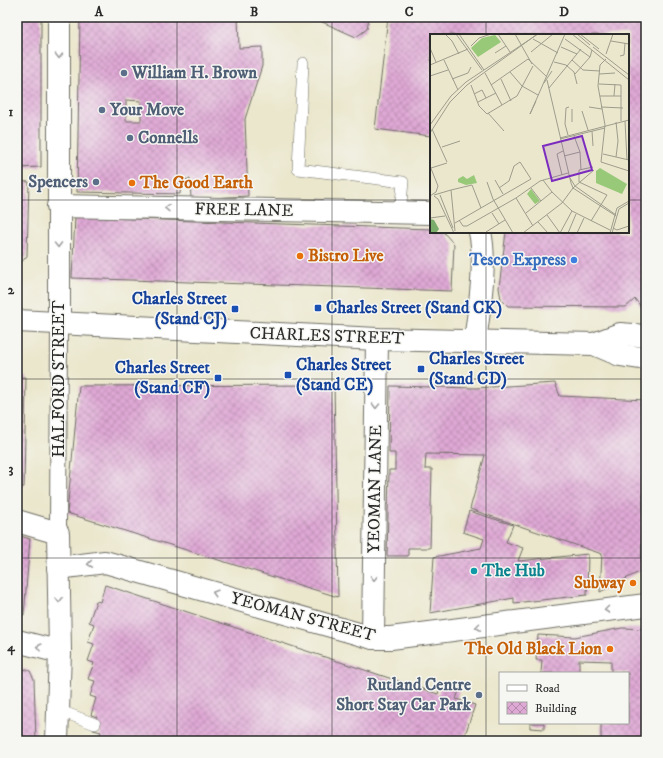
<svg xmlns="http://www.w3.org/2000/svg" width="663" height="758" font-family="'IM FELL DW Pica',serif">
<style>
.building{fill:url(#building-cross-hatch);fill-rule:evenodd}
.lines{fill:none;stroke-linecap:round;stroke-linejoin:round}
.service-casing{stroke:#6e6d64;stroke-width:12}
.pedestrian-casing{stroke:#6e6d64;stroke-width:18}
.minor-casing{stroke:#6e6d64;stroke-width:24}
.service{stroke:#fff;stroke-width:11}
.pedestrian{stroke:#fff;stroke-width:16}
.minor{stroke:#fff;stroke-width:22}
.oneway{stroke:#a0a0a0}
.grid{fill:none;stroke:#2b2b2b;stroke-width:1;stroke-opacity:0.55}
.service-dot{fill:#5c6f8a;stroke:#f6f6f2;stroke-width:1.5}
.food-dot{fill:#e8710a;stroke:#f6f6f2;stroke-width:1.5}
.shop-dot{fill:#3f7fe0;stroke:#f6f6f2;stroke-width:1.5}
.transit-dot{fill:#1a4fb4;stroke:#f6f6f2;stroke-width:1.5}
.culture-dot{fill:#0f9aa8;stroke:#f6f6f2;stroke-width:1.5}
.labels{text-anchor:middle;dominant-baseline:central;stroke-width:3;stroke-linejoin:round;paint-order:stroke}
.service-label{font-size:17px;font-weight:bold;fill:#4e5e75;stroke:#f6f6f2;text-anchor:start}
.food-label{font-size:17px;font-weight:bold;fill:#c56008;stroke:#f6f6f2;text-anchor:start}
.street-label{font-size:17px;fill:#2b2b2b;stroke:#f6f6f2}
.shop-label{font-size:17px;font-weight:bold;fill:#366cbe;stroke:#f6f6f2;text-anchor:end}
.transit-label{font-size:17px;font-weight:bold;fill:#164399;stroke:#f6f6f2;text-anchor:start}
.culture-label{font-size:17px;font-weight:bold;fill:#0d838f;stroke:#f6f6f2;text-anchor:start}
.inset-road{fill:none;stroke:#9e9c8c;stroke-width:1}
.view{fill:#7b2cbf;fill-opacity:0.15;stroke:#7b2cbf;stroke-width:2}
.inset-edge{fill:none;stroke:#2b2b2b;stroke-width:2}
.neatline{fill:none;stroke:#2b2b2b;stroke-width:1.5}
.grid-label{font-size:13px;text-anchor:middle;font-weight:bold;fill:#2b2b2b}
</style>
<defs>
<pattern id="building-cross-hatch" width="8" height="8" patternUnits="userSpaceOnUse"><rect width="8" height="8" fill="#dfa9d5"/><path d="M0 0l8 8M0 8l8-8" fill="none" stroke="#b58aad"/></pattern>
</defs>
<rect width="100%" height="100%" fill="#f6f6f2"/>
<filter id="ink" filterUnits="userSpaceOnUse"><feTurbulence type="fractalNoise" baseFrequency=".025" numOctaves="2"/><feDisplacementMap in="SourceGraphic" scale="8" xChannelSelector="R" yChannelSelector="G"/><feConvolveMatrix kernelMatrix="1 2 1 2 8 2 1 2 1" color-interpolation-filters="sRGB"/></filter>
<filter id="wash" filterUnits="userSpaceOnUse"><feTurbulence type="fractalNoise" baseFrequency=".012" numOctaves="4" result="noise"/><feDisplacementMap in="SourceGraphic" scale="16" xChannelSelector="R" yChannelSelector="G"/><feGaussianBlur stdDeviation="0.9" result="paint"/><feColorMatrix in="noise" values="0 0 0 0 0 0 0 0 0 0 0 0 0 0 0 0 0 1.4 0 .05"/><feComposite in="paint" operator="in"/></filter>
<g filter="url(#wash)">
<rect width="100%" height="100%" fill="#ebe7cd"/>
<g id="blocks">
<!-- building -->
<g class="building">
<polygon points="17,17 41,17 41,167 17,168"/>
<path d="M80 17H238L239 48 262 47V66L245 119 248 196 191 199 190 179 181 180 180 194 77 192ZM126 100 141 101V121H126Z"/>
<polygon points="311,17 369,17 367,29 356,37"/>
<polygon points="388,17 646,17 646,304 642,308 635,299 626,307 508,306 501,299 499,288 506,232 628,232 628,35 431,35 431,136 375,129"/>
<polygon points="17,181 29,182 27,256 17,267"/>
<polygon points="75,217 431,229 431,232 443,232 454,244 452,291 72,278"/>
<polygon points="17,377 26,377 24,487 17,487"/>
<polygon points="555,383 560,396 646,400 641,571 600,592 602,554 470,509 485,455 426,454 425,469 432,469 430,548 408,548 408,556 387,556 389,470 395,470 395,453 389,453 390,386 476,388"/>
<polygon points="334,385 338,597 67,513 79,386"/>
<polygon points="469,511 513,525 506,542 523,548 518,561 588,554 587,595 514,603 514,598 430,613 434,557 481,548 484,539 463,532"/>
<polygon points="17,535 30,539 24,615 17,614"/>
<polygon points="105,585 438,694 441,685 459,691 456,699 475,705 463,741 98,741 101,732 93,730 97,717 91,715 96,698 90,696 95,681 88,679 94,663 88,661 94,644 88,642 94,624 89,622 96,601 100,602"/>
<polygon points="622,628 646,629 646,741 601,741 601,723 628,723 628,673 611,673 611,661 579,660 579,673 541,673 542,660 536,660 538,635 575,637"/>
<polygon points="17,667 30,671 34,679 36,741 17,741"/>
<polygon points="530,723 544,723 544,729 530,728"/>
</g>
</g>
</g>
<g filter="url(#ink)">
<use href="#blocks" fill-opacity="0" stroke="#6e6d64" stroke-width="1"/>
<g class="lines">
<!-- service casing -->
<g class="service-casing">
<g id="service">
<polyline points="303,63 298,169 403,182 400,213"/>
<polyline points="58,710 95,724"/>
</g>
</g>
<!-- pedestrian casing -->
<g class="pedestrian-casing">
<polyline id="pedestrian" points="58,533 59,325"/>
</g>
<!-- minor casing -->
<g class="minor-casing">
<g id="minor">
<polyline points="59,17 59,325"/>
<polyline points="58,206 431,213"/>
<polyline points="17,321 377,339 594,344 620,355 646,359"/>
<path d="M475 341C479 310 487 263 480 232"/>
<polyline points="594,344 620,334 646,336"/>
<polyline points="17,521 58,533 60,652 57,741"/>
<polyline points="58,568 105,562 373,638 391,638 646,605"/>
<polyline points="373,638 377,339"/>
<polyline points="17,641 60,652"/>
</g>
</g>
<!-- service -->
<use href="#service" class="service"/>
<!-- pedestrian -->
<use href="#pedestrian" class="pedestrian"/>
<!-- minor -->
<use href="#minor" class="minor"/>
</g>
<!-- one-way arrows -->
<defs><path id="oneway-chevron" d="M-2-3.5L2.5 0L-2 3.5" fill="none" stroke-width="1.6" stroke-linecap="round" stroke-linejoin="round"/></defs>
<g class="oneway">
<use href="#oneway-chevron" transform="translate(59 56) rotate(90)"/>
<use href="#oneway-chevron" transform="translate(167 208) rotate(-179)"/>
<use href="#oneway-chevron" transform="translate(58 245) rotate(89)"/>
<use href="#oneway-chevron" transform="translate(376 406) rotate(91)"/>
<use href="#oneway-chevron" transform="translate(90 564) rotate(172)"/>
<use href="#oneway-chevron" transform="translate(374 578) rotate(91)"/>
<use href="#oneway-chevron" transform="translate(215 593) rotate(-164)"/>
<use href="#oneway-chevron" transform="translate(59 600) rotate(89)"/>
<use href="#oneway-chevron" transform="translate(607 610) rotate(173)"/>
<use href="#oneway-chevron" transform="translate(478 627) rotate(173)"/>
<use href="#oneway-chevron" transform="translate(39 647) rotate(-166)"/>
</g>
</g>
<!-- grid -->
<path class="grid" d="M177 17V741M332 17V741M486 17V35M17 200H431M628 200H646M486 232V741M17 379H646M17 558H646"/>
<!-- markers -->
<g class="service-dot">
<circle cx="124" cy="73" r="4"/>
<circle cx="102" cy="110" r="4"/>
<circle cx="130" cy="138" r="4"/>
<circle cx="96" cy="182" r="4"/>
<circle cx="479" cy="695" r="4"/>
</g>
<g class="food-dot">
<circle cx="132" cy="183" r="4"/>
<circle cx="300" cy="256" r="4"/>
<circle cx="633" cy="583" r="4"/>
<circle cx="610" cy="649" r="4"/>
</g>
<circle class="shop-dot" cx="574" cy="260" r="4"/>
<g class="transit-dot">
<rect x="314" y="304" width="8" height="8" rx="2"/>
<rect x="231" y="305" width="8" height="8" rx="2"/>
<rect x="417" y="365" width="8" height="8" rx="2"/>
<rect x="284" y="371" width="8" height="8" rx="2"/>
<rect x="214" y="374" width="8" height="8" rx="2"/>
</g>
<circle class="culture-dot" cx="474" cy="571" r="4"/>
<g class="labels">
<!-- service labels -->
<g class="service-label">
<text x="132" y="73">William H. Brown</text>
<text x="110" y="110">Your Move</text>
<text x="138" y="138">Connells</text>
<text x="88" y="182" text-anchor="end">Spencers</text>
<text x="471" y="685" text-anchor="end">Rutland Centre<tspan x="471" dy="20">Short Stay Car Park</tspan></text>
</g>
<!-- food labels -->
<g class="food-label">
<text x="140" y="183">The Good Earth</text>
<text x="308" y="256">Bistro Live</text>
<text x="625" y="583" text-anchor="end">Subway</text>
<text x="602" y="649" text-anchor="end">The Old Black Lion</text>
</g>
<!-- street labels -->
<g class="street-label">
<text transform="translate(244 210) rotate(1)">FREE LANE</text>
<text transform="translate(327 336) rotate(2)">CHARLES STREET</text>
<text transform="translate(59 379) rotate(-90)">HALFORD STREET</text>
<text transform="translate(375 489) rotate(-89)">YEOMAN LANE</text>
<text transform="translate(303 617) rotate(15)">YEOMAN STREET</text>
</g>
<!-- shop labels -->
<g class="shop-label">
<text x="566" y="260">Tesco Express</text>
</g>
<!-- transit labels -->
<g class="transit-label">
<text x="227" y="299" text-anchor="end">Charles Street<tspan x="227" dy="20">(Stand CJ)</tspan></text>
<text x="326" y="308">Charles Street (Stand CK)</text>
<text x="429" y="359">Charles Street<tspan x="429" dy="20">(Stand CD)</tspan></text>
<text x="296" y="365">Charles Street<tspan x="296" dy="20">(Stand CE)</tspan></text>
<text x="210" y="368" text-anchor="end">Charles Street<tspan x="210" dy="20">(Stand CF)</tspan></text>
</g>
<!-- culture labels -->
<g class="culture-label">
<text x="482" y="571">The Hub</text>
</g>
</g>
<!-- overview -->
<g transform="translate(430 34)">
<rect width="199" height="199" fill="#ebe7cd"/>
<path d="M0 185 4 186 9 195 6 199H0Z" fill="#7aad69"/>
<path d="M65 1 71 8 48 23 41 14 52 4ZM170 134 197 150 192 160 166 149V137Z" fill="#98c979"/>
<path d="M44 141 47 149 36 151 28 148V145L33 142 37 145ZM101 155 110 167 105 170 97 160Z" fill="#98c979"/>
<path class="inset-road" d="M15 0 22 7 29 20M26 0 52 36M29 0 54 36M68 0 80 18M85 0 102 30M142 0 199 46M147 0 160 11M150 0 169 15M103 5 128 19M135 5 160 23M181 7 199 10M41 12 49 4 61 0M131 13 147 20M163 13 199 41M0 14 6 28M101 18 123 0M65 19 76 12M176 20 183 0M190 22 194 21 195 9M176 25 170 31 168 52 175 91 171 128 199 137M14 26 28 56M142 26 153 36 170 37M124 28 136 31 144 38 147 50M0 31 38 15M80 38 92 52 108 61M55 39 72 71M145 40 160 23 162 16M169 40 185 39M0 42 18 36M22 45 38 39 41 33M71 45 81 67M117 46 141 149 143 154 186 182M114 49 122 37M169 50 191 51V87M41 51 49 72 57 80 87 62 103 32M61 51 98 25 117 43M119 54 151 15M44 60 52 56 56 64M170 62H191M184 62 185 50M106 67 100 80 135 0M48 68 66 59M159 73 172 75M171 73 193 74M142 75V88M152 77 158 96M58 79 74 97M195 87 197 126M0 91 21 62 36 48 108 0M2 95 17 128M162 97 163 112M0 99 20 68 37 51 106 1M138 101 135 90 136 74 139 73M144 102 150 118 151 136M130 104 199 86M130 105 175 94M12 113 30 107M173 120 199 126M134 122 150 118M186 123 188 107 186 88M0 132 8 152 6 158 0 162M1 134 17 129M132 141 127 120 133 117M140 144 145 152 186 181M65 146 73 160M113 146 122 158 142 177 180 196M57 148 63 165 83 199M149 148 177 161 161 187M149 148V136L163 133M69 154 79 147 84 132 90 128 101 145M101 154 111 167M21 156 42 151 51 174M4 161 21 156 25 197M10 161 23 194M4 162 8 165 24 199M86 164 103 192M62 179 69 190M96 179 122 158M117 181 130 199M0 184 15 182M29 186 33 192H37L86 164 110 147 138 139M108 188 118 199M25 189 101 145M183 194 187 196 199 192M56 198 75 186M93 199 132 169 143 154 164 136M130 199 142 177M138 199 146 180M147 199 154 184M180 199 187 174 199 167M182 199 189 175 199 169"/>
<path class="view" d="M152 102 162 136 122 147 113 112Z"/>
<rect width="199" height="199" class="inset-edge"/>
</g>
<!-- margin -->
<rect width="663" height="758" fill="none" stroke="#f6f6f2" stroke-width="44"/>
<!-- legend -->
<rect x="499" y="672" width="130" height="52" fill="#f6f6f2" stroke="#a5a5a2"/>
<rect x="507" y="685" width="20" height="6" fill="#ffffff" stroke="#a5a5a2"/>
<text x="535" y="692" font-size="12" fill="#2b2b2b">Road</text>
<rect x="507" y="702" width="20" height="12" fill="url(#building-cross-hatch)" stroke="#a5a5a2"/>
<text x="535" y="712" font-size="12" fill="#2b2b2b">Building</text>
<rect x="22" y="22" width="619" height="714" class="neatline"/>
<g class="grid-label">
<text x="99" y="16">A</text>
<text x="254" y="16">B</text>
<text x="409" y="16">C</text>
<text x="564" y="16">D</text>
<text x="11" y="116">1</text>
<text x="11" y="294">2</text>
<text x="11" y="473">3</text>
<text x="11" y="651">4</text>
</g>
</svg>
